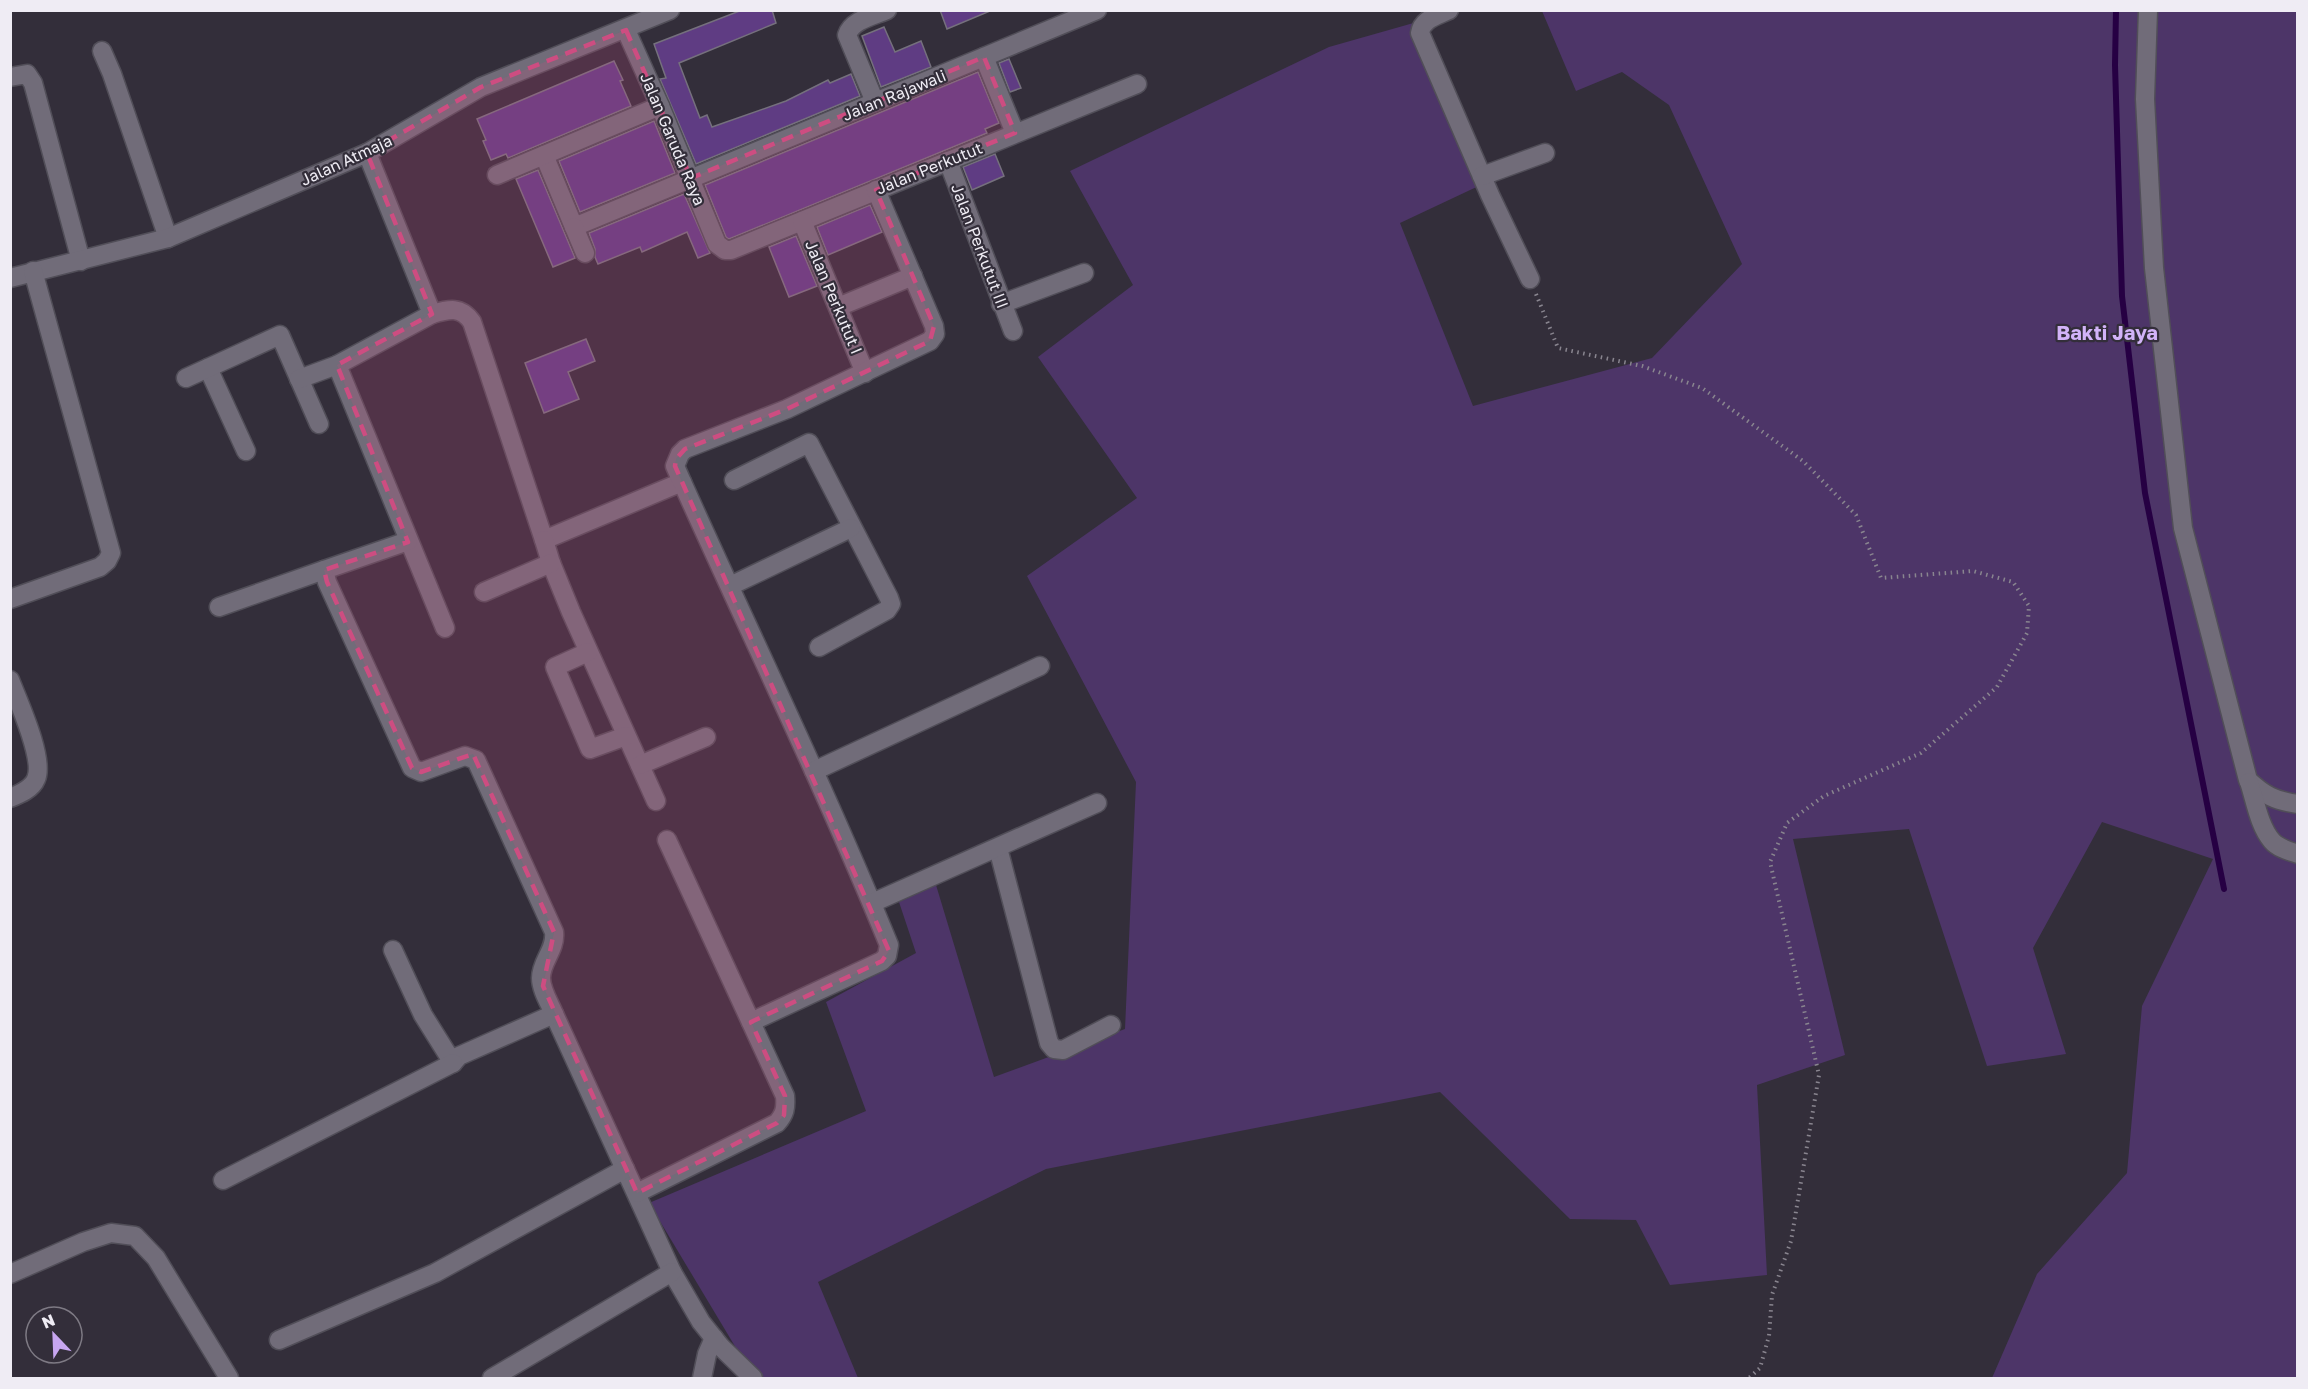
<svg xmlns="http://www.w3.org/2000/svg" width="2308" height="1389" font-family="'Golos Text',sans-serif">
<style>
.green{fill:#4d3568}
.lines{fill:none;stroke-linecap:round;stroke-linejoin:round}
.stream{stroke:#260043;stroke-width:6}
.building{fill:#5f3c83;stroke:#75707d;stroke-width:1.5}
.street-casing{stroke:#514e58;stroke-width:21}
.path{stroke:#89858f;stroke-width:4;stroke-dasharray:1.5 4.5;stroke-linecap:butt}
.street{stroke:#716c79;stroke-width:18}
.marked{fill:#cd4d81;fill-opacity:0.2;stroke:#cd4d81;stroke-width:4.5;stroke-dasharray:12 8;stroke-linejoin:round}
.labels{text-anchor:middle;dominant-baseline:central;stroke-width:4.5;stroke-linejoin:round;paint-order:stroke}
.street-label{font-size:16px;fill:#efecf4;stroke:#332e3a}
.quarter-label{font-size:20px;font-weight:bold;fill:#d2b3f8;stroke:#332e3a}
</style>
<rect width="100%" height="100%" fill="#332e3a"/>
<!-- green -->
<polygon class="green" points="1542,11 2297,11 2297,1378 1992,1378 2037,1274 2127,1173 2142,1006 2213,859 2102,822 2033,948 2066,1054 1987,1066 1909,829 1793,839 1845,1055 1757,1085 1767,1275 1670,1285 1636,1220 1570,1219 1440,1092 1046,1169 818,1282 858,1378 754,1378 649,1203 866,1111 826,1002 916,953 899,902 936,885 994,1077 1125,1029 1136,782 1027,576 1137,498 1038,357 1133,285 1070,171 1329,47 1417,22 1485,183 1400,223 1473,406 1652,358 1742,264 1669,105 1622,72 1576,91"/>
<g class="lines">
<!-- stream -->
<polyline class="stream" points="2116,10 2115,65 2122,296 2145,493 2224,889"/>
</g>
<!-- building -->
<g class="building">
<polygon points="742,10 772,10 776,23 679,63 700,118 707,115 712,127 786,101 828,80 830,83 851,74 860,96 696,164 660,79 666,78 654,44"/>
<polygon points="940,10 990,10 990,11 947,29"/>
<polygon points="884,27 895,52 921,41 931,67 881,87 862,36"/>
<polygon points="1009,59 1021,88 1010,92 999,63"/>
<polygon points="614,61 623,80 620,81 631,106 508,158 506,154 491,160 483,141 486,140 477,119"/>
<polygon points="978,72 999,123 985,129 987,133 729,239 726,237 705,185"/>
<polygon points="654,121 675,173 580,212 559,161"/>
<polygon points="995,154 1004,176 972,190 963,167"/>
<polygon points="538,170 575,258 553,267 516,179"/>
<polygon points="684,194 710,253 698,258 687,232 642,252 640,247 598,264 595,257 595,249 589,233"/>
<polygon points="870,205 882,232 828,255 817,227"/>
<polygon points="796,236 817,286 789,297 769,247"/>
<polygon points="586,339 595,361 568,372 579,399 544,413 525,363"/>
</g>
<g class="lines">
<!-- street casing -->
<g class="street-casing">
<g id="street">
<path d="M1449 10C1437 16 1422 19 1420 33L1490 195 1530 279"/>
<path d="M2148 10 2145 99 2154 268 2183 528 2248 780C2264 795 2275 801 2298 804"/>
<polyline points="626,30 660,106 717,244 725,250 731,250 1137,84"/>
<polyline points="102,51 112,74 168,238"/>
<polyline points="984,57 1015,133"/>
<polyline points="10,77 27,74 33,83 81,261"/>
<path d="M875 102 847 35C852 20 873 16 887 10"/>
<polyline points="367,153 432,314 337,365 445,628"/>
<polyline points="544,155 574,227 1097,10"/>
<polyline points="948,161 1013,331"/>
<polyline points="497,175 660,106"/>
<polyline points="1482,176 1545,153"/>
<polyline points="802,221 865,373"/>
<polyline points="574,227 585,253"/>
<polyline points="10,278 168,238 367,153 481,87 670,10"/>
<polyline points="1001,304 1084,273"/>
<polyline points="838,307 913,276"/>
<path d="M432 314C449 309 461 306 472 322L544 540 682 482C751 636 825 788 889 945L887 956 882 961 751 1022"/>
<polyline points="208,368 246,451"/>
<polyline points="186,378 280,335 319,424"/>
<polyline points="299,379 337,365"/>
<polyline points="734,480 809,443 889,598 891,604 887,610 819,647"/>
<polyline points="682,482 675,466 680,454 685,449 787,409 930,341 935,334 934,326 876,190"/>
<polyline points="544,540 551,563 571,612 656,801"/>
<path d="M408 541 324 570 327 582 412 768 421 772 465 756 476 760 554 932C556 950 541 961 541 978 541 990 550 1004 554 1014L672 1272 701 1322 721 1347 753 1378"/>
<polyline points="730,586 851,528"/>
<polyline points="484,592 551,563"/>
<polyline points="10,599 100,567 107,561 111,553 33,271"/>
<polyline points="219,607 324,570"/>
<polyline points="588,652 555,667 590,749 626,736"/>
<path d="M10 680C18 701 45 759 36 779 32 789 20 794 10 798"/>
<polyline points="640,765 706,737"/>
<polyline points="814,771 1040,666"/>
<path d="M2249 782C2255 800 2259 826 2272 841 2278 848 2289 851 2298 854"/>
<polyline points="998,848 1049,1043 1054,1049 1063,1050 1111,1025"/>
<polyline points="872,903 1097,803"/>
<polyline points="393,950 423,1015 453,1063 459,1056 554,1014"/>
<polyline points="223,1180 453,1063"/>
<path d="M637 1193 777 1123C785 1114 786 1108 785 1096L667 840"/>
<polyline points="10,1274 83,1242 111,1233 135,1236 156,1258 229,1378"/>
<polyline points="279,1340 435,1273 625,1169"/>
<polyline points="492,1378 672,1272"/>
<polyline points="702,1378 707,1354 714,1338"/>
</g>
</g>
<!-- path -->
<polyline class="path" points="1536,294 1558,348 1642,366 1702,388 1803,461 1856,515 1881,578 1973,571 2013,582 2029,606 2027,633 1997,687 1921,753 1824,796 1787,823 1770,862 1819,1075 1791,1241 1772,1295 1769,1336 1760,1368 1749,1378"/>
<!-- street -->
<use href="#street" class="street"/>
</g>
<!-- marked area -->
<path class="marked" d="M626 30 691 178 984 57 1015 133 876 190 934 326 930 341 787 409 685 449 676 459 675 466 889 951 882 961 751 1022 785 1096 784 1115 777 1123 637 1193 543 986 554 932 473 754 421 772 412 768 327 582 324 570 408 542 337 365 432 314 367 153 481 87Z"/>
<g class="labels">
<!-- street labels -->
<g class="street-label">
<text transform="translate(894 95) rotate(-22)">Jalan Rajawali</text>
<text transform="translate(673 139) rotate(67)">Jalan Garuda Raya</text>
<text transform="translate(346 160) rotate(-25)">Jalan Atmaja</text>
<text transform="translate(929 168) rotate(-22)">Jalan Perkutut</text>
<text transform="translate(980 246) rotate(69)">Jalan Perkutut III</text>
<text transform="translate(834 297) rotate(67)">Jalan Perkutut I</text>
</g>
<!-- quarter labels -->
<g class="quarter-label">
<text x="2107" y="332">Bakti Jaya</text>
</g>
</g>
<!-- border -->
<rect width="2308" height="1389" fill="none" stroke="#efecf4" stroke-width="24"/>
<!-- north arrow -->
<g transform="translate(54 1335) rotate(337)"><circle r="28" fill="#332e3a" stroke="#7e7a84" stroke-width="1.5"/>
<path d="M0-4.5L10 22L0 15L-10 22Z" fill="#c7a6f0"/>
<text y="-9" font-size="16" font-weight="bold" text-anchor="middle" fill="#efecf4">N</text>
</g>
</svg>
